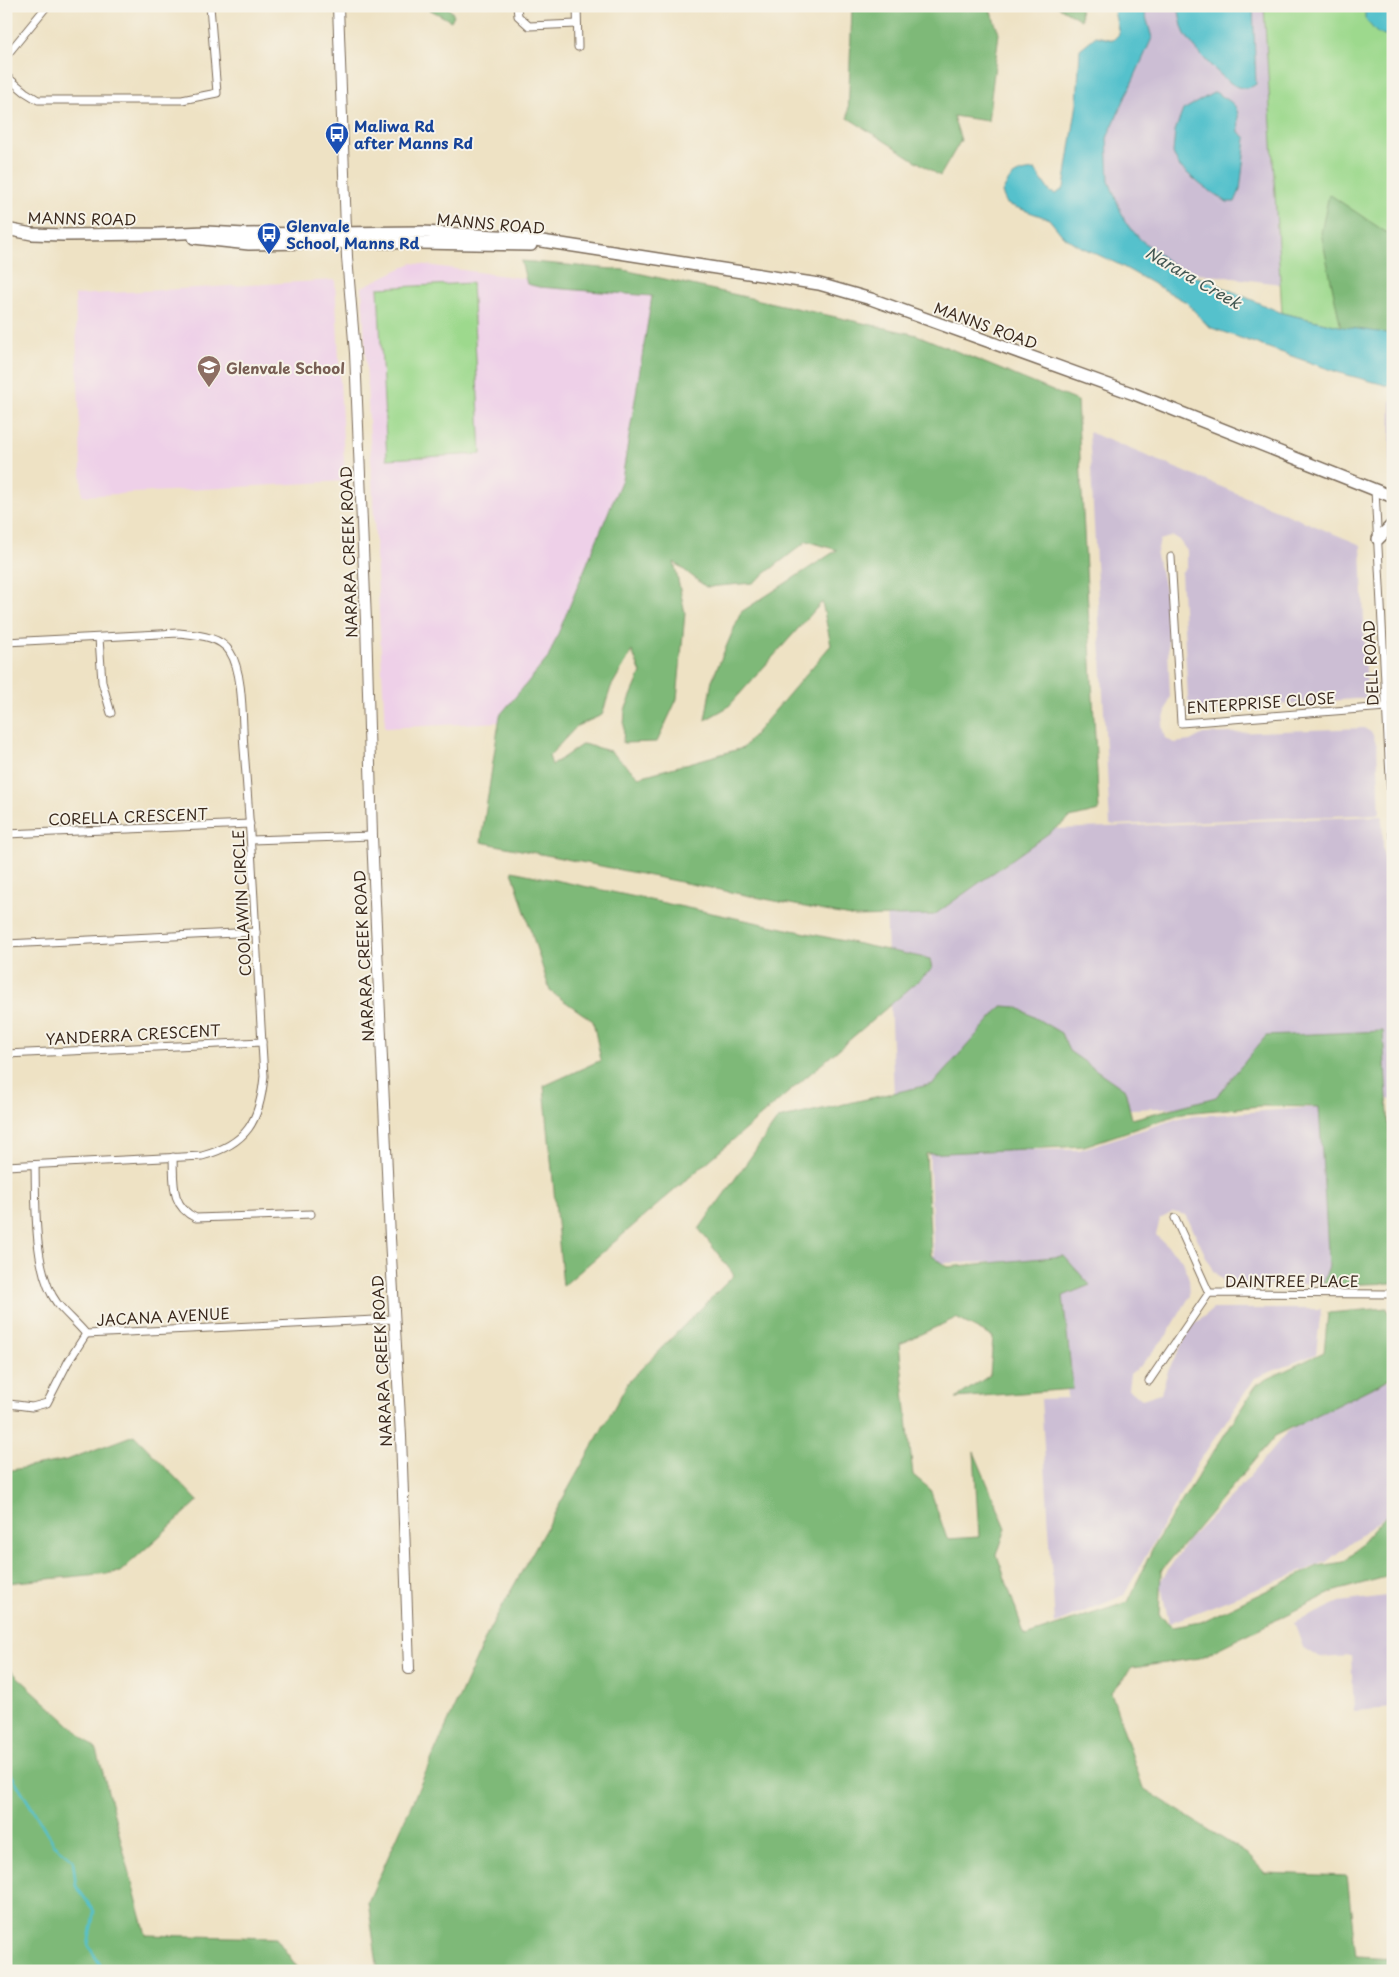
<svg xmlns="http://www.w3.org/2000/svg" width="1399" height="1977" font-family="'Playpen Sans',sans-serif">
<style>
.built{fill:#eed0e8}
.industrial{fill:#ccbed4}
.green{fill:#9dd98d;stroke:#6c8256}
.forest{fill:#7eb978;stroke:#5c724b;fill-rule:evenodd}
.water{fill:#54c1cc;stroke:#487675}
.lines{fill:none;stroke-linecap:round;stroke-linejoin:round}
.stream{stroke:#54c1cc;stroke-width:2.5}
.street-casing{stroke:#7a6a58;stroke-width:9}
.secondary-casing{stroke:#7a6a58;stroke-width:12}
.primary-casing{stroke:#7a6a58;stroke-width:14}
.street{stroke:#fff;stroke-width:7}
.secondary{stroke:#fff;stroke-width:10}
.primary{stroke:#fff;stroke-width:11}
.labels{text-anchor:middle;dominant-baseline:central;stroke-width:4;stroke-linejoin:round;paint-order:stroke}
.transit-label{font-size:15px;font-weight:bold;fill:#164399;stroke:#f7f3e8;text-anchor:start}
.street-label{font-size:15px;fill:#3b2a1e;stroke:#f7f3e8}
.education-label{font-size:15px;font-weight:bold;fill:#785e54;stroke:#f7f3e8;text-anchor:start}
.water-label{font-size:16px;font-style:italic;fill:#425752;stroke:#f7f3e8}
</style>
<rect width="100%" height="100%" fill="#f7f3e8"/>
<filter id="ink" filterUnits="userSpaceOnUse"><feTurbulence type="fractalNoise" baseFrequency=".02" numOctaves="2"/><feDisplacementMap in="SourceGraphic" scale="10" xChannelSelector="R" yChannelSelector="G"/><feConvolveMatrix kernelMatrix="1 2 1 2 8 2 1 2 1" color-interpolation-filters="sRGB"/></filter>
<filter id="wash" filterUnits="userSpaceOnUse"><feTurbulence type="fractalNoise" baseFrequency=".0096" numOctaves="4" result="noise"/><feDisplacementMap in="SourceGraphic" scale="20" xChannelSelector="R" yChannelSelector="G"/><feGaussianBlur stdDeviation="1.12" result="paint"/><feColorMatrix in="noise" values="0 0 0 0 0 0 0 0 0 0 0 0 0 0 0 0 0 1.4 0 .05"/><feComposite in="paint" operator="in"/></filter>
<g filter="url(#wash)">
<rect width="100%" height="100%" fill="#eee2c4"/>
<!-- built -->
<g class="built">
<polygon points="412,263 652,296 596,717 385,728 362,287"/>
<polygon points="335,280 345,481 82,496 75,295"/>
</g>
<!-- industrial -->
<g class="industrial">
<polygon points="1143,6 1278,6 1288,285 1180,271 1141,240 1125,222 1109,181 1107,138 1152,38"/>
<polygon points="1391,400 1393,401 1393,476 1390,474"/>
<polygon points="1089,432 1361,545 1367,698 1195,711 1188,700 1181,573 1187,566 1187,551 1179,540 1173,536 1160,540 1156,556 1162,575 1166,596 1170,697 1162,726 1165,738 1174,743 1190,741 1203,734 1364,728 1372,733 1377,746 1380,814 1110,825"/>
<polygon points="1382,816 1393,1099 895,1118 883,836"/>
<polygon points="1320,1107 1329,1266 1323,1283 1230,1287 1213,1271 1186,1215 1173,1212 1160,1219 1156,1235 1183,1261 1189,1279 1190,1296 1167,1335 1141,1365 1130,1374 1128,1389 1142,1399 1161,1393 1168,1371 1191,1327 1213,1309 1321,1309 1316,1354 1255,1378 1198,1463 1124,1595 1055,1624 1041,1399 1067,1398 1061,1261 934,1263 929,1149 1079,1150 1183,1117"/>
<polygon points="1393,1379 1393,1510 1326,1562 1169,1623 1160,1582 1188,1540 1236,1492 1286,1433 1341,1394"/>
<polygon points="1393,1595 1393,1708 1354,1711 1351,1656 1320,1658 1303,1647 1294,1623 1340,1602"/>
</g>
<!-- green -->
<g class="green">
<polygon points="1264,6 1393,6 1393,334 1343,327 1282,313"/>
<polygon points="472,283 481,454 387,459 378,288"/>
</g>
<!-- forest -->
<g class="forest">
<polygon points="352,6 447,6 454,15 451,21 427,8 353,11"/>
<polygon points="852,6 989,7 999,33 988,121 953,116 961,140 940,176 848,118"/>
<polygon points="1057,6 1080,6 1081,20"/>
<polygon points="1329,194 1393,237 1393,337 1341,328 1321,233"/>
<path d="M521 261 624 270 917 335 1077 401 1099 811 1070 818 934 915 855 917 481 842 500 715 548 658 622 479 652 296 539 287 527 284ZM807 541 837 550 741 612 712 680 705 720 728 707 822 602 831 645 743 748 639 777 610 751 583 744 552 765 549 756 577 726 602 715 611 687 632 651 641 673 625 710 623 743 657 742 677 699 685 613 674 562 706 587 753 583Z"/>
<polygon points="512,871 930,959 932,969 563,1286 544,1086 601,1060 593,1021 550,991"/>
<polygon points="1002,1006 1017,1007 1061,1033 1069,1051 1125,1090 1132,1119 1216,1097 1266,1036 1383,1031 1393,1196 1393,1283 1335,1285 1323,1283 1329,1266 1319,1107 1260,1106 1183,1113 1084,1146 926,1154 931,1255 947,1267 1064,1256 1090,1285 1063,1296 1073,1389 956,1398 990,1375 993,1337 956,1318 899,1344 913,1475 930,1489 947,1539 979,1537 974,1452 1006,1528 997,1555 1025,1636 1128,1602 1155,1543 1257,1384 1324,1352 1328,1313 1387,1308 1393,1324 1393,1377 1275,1436 1161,1571 1159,1615 1173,1627 1201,1622 1318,1566 1344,1562 1393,1508 1393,1575 1335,1591 1199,1658 1132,1668 1111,1692 1143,1788 1247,1854 1265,1873 1347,1876 1356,1956 1393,1958 1393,1971 378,1971 368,1902 490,1628 629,1381 734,1275 699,1229 778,1119 933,1084"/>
<polygon points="134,1435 198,1501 120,1572 6,1583 6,1471 67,1460"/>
<polygon points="6,1666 97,1750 146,1935 276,1938 300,1971 6,1971"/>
</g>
<!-- water -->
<g class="water">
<path d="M1113 6H1143L1152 38 1107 138 1109 181 1125 222 1141 240 1180 271 1213 283 1282 313 1343 327 1393 334V387L1340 373 1209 327 1186 302 1118 264 1077 245 1062 235 1049 219 1007 204 1002 193C1011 174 1016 172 1035 170L1050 192 1056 194 1064 188 1077 103 1080 49 1096 36 1113 40 1119 34Z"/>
<path d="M1178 6H1253L1256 84C1251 88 1245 89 1238 87 1225 83 1190 45 1184 32 1181 25 1180 15 1178 6Z"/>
<polygon points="1367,6 1393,6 1393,37 1377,33 1365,19 1365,10"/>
<path d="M1215 92C1238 106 1238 104 1239 132L1246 138 1240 190 1235 202H1227L1201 185 1179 166 1173 153 1175 131 1183 110Z"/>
</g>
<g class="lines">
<!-- stream -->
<polyline class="stream" points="6,1766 54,1844 73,1860 76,1886 94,1911 88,1945 104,1971"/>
</g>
</g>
<g filter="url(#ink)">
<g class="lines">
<!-- street casing -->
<g class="street-casing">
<g id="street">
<polyline points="517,6 518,16 529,26 577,24"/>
<polyline points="577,6 578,47"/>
<polyline points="6,56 47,6"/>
<polyline points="6,76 25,92 38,100 182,100 217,93 210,6"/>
<polyline points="1375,490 1393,835"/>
<polyline points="1171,557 1181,723 1386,707"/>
<polyline points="99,638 102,682 111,713"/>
<path d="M6 642 179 633C197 635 220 636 230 652 244 673 242 724 244 749 253 858 257 967 264 1076 260 1121 247 1144 202 1156L6 1166"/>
<polyline points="6,834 250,824"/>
<polyline points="251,840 372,836"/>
<polyline points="6,944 256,932"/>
<polyline points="6,1054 262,1042"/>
<path d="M173 1157C174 1182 170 1206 196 1218L311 1214"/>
<path d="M35 1165C36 1203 33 1271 57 1303 66 1314 77 1323 86 1334L395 1319"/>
<polyline points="1175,1218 1209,1293"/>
<polyline points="1149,1381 1209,1293 1393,1294"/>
<polyline points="9,1404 32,1407 47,1403 68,1362 86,1334"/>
</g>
</g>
<!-- secondary casing -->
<g class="secondary-casing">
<polyline id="secondary" points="338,6 347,257 355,353 366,621 372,836 390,1238 401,1436 409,1669"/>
</g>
<!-- primary casing -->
<g class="primary-casing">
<g id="primary">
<polyline points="6,229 32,234 63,235 158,234 206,232 245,234 422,232 516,237 819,284 871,299 1134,394 1393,497"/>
<polyline points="194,238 249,244 364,242 531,245"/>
<polyline points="1378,539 1393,524"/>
</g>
</g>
<!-- street -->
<use href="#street" class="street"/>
<!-- secondary -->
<use href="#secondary" class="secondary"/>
<!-- primary -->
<use href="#primary" class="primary"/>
</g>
</g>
<!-- icons -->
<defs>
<g id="bus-pin" transform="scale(1.25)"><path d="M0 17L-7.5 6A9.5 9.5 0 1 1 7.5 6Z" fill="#1a4fb4" stroke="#f7f3e8"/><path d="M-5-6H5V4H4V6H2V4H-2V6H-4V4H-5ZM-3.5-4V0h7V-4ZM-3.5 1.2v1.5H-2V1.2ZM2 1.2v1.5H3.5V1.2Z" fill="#fff"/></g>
<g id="school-pin" transform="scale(1.25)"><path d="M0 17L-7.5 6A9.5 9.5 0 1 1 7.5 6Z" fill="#8d6e63" stroke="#f7f3e8"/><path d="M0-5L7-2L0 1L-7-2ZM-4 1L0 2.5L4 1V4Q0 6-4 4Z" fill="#fff"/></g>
</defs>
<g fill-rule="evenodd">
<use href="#bus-pin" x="337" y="134"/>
<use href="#bus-pin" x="269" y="234"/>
<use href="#school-pin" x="209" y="367"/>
</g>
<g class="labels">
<!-- transit labels -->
<g class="transit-label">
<text x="354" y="125">Maliwa Rd<tspan x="354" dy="17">after Manns Rd</tspan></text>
<text x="286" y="225">Glenvale<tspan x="286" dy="17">School, Manns Rd</tspan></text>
</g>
<!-- street labels -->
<g class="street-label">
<text transform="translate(82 218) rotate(1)">MANNS ROAD</text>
<text transform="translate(491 223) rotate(5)">MANNS ROAD</text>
<text transform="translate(986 325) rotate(20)">MANNS ROAD</text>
<text transform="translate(348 552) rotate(-92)">NARARA CREEK ROAD</text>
<text transform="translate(1370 663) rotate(-93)">DELL ROAD</text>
<text transform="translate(1261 702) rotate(-4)">ENTERPRISE CLOSE</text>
<text transform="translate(128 816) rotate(-2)">CORELLA CRESCENT</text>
<text transform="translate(241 903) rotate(-93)">COOLAWIN CIRCLE</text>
<text transform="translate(363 956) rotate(-93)">NARARA CREEK ROAD</text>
<text transform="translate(133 1034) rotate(-3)">YANDERRA CRESCENT</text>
<text x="1292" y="1280">DAINTREE PLACE</text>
<text transform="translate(163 1316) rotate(-3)">JACANA AVENUE</text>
<text transform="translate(381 1361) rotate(-93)">NARARA CREEK ROAD</text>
</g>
<!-- education labels -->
<g class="education-label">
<text x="226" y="367">Glenvale School</text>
</g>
<!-- water labels -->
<g class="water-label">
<text transform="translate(1194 277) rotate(30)">Narara Creek</text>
</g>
</g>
<!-- margin -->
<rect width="1399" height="1977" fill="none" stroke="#f7f3e8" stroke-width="25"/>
</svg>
